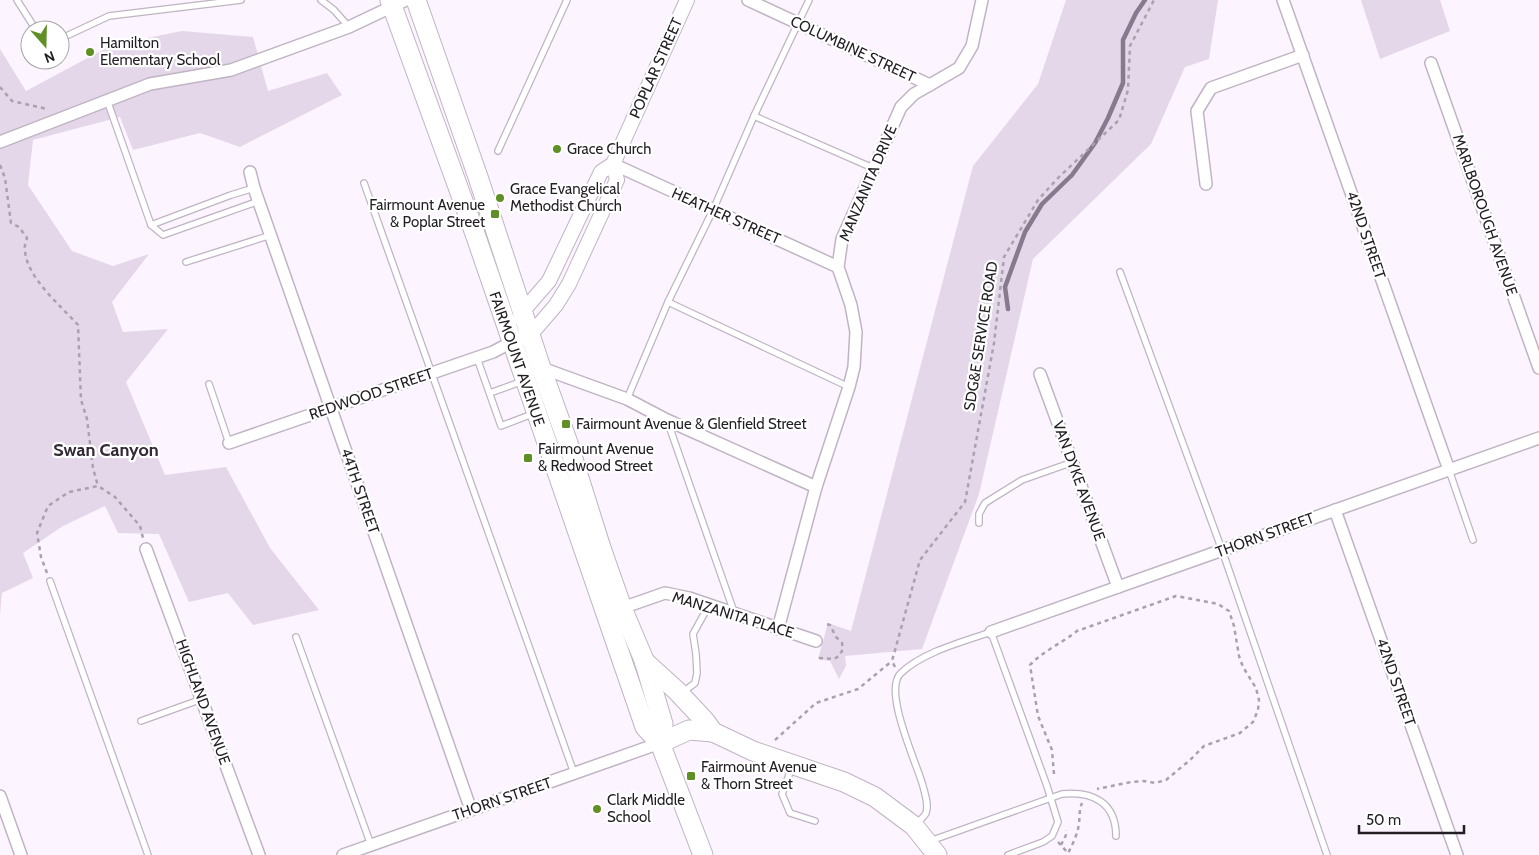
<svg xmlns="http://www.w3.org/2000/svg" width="1539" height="855" font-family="Cabin,sans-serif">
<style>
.green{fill:#e4d7e9}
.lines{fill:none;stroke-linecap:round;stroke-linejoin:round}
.stream{stroke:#887a8e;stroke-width:4.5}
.service-casing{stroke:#c0b4c4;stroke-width:8}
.minor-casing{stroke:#c0b4c4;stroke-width:14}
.tertiary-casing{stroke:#c0b4c4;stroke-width:16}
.primary-casing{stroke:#c0b4c4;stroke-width:21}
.path{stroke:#a9a2ab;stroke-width:2.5;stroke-dasharray:4 4;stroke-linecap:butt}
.service{stroke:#fff;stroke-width:5.5}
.minor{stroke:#fff;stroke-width:11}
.tertiary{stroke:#fff;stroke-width:14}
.primary{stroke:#fff;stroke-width:19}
.poi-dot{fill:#5f8f25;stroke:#fff;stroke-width:2}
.labels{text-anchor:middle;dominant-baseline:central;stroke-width:4.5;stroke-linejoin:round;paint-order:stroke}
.poi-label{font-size:15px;fill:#231e24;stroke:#fff;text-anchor:start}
.street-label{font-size:15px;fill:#231e24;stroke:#fff}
.quarter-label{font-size:18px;font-weight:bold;fill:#332a36;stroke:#fff}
</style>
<rect width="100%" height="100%" fill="#fcf4ff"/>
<!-- green -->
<g class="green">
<polygon points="1066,0 1218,0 1209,59 1185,67 1151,144 1033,259 979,494 922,649 845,656 846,666 839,679 830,661 818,659 828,623 851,631 973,166 1038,84"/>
<polygon points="1361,0 1440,0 1450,31 1380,59"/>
<polygon points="182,31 253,37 268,91 327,73 342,95 240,147 200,133 133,150 120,117 33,140 28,185 72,251 113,266 149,254 112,302 123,332 168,329 126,382 165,475 226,467 270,548 319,610 253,625 228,593 189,602 159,534 118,533 105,506 63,526 23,553 33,578 2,593 0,614 0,49 26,91 112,45"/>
</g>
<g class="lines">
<!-- stream -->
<polyline class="stream" points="1008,309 1005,287 1025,232 1042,204 1072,175 1095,143 1108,118 1123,83 1123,40 1136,13 1145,0"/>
<!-- service casing -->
<g class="service-casing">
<g id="service">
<polyline points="17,0 36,30"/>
<polyline points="321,0 334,10 349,27"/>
<polyline points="60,39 109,16 241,0"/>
<polyline points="107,100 151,225 231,195 254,188"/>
<polyline points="754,116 873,168"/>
<polyline points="498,151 567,0"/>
<polyline points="364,183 574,773"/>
<polyline points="151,225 163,235 259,201"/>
<polyline points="186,262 271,235"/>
<polyline points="1120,272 1222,550 1327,855"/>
<polyline points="668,302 849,387"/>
<polyline points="477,358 501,426 535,413"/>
<polyline points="209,384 229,443"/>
<polyline points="490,393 523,381"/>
<polyline points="627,399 668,302 713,210 754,116 809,0"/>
<polyline points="667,420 734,612"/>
<polyline points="1449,470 1473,540"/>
<polyline points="979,523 979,514 985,503 1022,480 1073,462"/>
<polyline points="50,581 148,855"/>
<polyline points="296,637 371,845"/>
<polyline points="682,690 687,689 695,683 697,673 696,654 693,634 709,605"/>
<polyline points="141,721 202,699"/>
<polyline points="792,767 782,794 790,813 815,821"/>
<path d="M916 824C919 821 924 817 926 813 929 804 925 795 923 786 917 764 882 690 901 673 923 652 962 642 991 632L1047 786 1058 822 1052 836 1043 842 1008 855"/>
<path d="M930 841 1062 794C1092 791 1116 802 1116 836"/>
</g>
</g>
<!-- minor casing -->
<g class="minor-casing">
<g id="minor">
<polyline points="748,0 930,85"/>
<polyline points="1283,0 1449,470"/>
<polyline points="1431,63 1539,368"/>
<polyline points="0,142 150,84 231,70 349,27 406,0"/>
<polyline points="613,164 838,267"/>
<polyline points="250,172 254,188 471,810"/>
<polyline points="1206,184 1197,111 1211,88 1303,55"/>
<polyline points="539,367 627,399 667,420 816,487"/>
<polyline points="1040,374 1118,587"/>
<polyline points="229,443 493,352 512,342"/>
<polyline points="1335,510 1457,855"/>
<polyline points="146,549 259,855"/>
<polyline points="622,608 665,593 689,598 816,641"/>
<polyline points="778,629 816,487 849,387 854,367 856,332 851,305 838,267 842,239 901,107 914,94 959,68 972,46 982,0"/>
<polyline points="991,632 1539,438"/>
<polyline points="0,796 21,855"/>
<polyline points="343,855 660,743"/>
</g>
</g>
<!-- tertiary casing -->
<g class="tertiary-casing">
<g id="tertiary">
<polyline points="520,318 523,311 549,281 601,172 613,164 687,0"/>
<polyline points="512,342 531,334 556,305 569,284 617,180 613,164"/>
</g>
</g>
<!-- primary casing -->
<g class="primary-casing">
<g id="primary">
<polyline points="390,0 474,231 645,727 660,743 703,855"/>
<polyline points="416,0 478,177 541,368 568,443 601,548 622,608 644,660 663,724 660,743"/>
<polyline points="644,661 677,691 705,721 713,732 753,751 844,782 875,797 914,826 937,855"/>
<polyline points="660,743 689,730 713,732"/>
</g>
</g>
<!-- path -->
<g class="path">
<polyline points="0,87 12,101 47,109"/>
<path d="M0 165 5 178 11 223 19 227 27 238C26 242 24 246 25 250 26 277 60 305 78 325L81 400 87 419 93 468 98 486"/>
<polyline points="47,573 41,557 37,533 48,506 69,492 98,486 115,497 140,526 143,538"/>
<polyline points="819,658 834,659 839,656 843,649 842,643 836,637 830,625 826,624"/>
<polyline points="895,667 892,661 920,560 965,502 994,343 1004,257 1038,200 1057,179 1119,120 1128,90 1130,46 1154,0"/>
<polyline points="775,740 816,703 858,689 892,661"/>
<path d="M1054 774 1052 750 1038 716 1030 665C1043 651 1062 643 1077 631L1176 596 1218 604 1229 611 1234 626 1239 656 1243 667 1256 688 1259 700 1258 710 1253 722 1247 727 1240 733 1204 746 1190 760 1166 780 1155 783 1144 781 1131 782 1097 789"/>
<path d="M1058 842 1068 853C1073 844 1078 833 1079 823 1080 815 1079 810 1082 803"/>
<polyline points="1061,845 1066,835 1066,830"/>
</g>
<!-- service -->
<use href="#service" class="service"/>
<!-- minor -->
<use href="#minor" class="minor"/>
<!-- tertiary -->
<use href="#tertiary" class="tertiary"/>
<!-- primary -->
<use href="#primary" class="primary"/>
</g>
<!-- markers -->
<g class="poi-dot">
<circle cx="90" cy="52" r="5"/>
<circle cx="557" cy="149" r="5"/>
<circle cx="500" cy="198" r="5"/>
<rect x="490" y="209" width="10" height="10" rx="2.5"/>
<rect x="561" y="419" width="10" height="10" rx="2.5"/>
<rect x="523" y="453" width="10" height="10" rx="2.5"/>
<rect x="686" y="771" width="10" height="10" rx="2.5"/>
<circle cx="597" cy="809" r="5"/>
</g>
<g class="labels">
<!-- poi labels -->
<g class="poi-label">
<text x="100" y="43">Hamilton<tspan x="100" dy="17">Elementary School</tspan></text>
<text x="567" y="149">Grace Church</text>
<text x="510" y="189">Grace Evangelical<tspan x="510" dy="17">Methodist Church</tspan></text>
<text x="485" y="205" text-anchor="end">Fairmount Avenue<tspan x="485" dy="17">&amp; Poplar Street</tspan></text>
<text x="576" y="424">Fairmount Avenue &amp; Glenfield Street</text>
<text x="538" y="449">Fairmount Avenue<tspan x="538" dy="17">&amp; Redwood Street</tspan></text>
<text x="701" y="767">Fairmount Avenue<tspan x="701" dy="17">&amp; Thorn Street</tspan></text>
<text x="607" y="800">Clark Middle<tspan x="607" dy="17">School</tspan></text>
</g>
<!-- street labels -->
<g class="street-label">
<text transform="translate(853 49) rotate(25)">COLUMBINE STREET</text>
<text transform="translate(656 68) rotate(-66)">POPLAR STREET</text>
<text transform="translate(868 183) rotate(-67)">MANZANITA DRIVE</text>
<text transform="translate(1485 215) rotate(71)">MARLBOROUGH AVENUE</text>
<text transform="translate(726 216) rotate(24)">HEATHER STREET</text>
<text transform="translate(1366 235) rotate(71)">42ND STREET</text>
<text transform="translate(981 336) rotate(-81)">SDG&amp;E SERVICE ROAD</text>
<text transform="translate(517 359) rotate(71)">FAIRMOUNT AVENUE</text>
<text transform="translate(371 394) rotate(-19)">REDWOOD STREET</text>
<text transform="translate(1079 481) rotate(70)">VAN DYKE AVENUE</text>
<text transform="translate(360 491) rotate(71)">44TH STREET</text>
<text transform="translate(1265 535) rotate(-20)">THORN STREET</text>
<text transform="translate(733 615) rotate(17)">MANZANITA PLACE</text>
<text transform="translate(1396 682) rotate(71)">42ND STREET</text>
<text transform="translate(203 702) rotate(70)">HIGHLAND AVENUE</text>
<text transform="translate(502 799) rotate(-19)">THORN STREET</text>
</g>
<!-- quarter labels -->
<g class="quarter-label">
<text x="106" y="450">Swan Canyon</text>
</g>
</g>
<!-- north arrow -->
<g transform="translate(45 45) rotate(160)"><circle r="24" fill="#ffffff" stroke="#a7a5a7"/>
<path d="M0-4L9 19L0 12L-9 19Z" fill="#5f8f25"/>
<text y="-8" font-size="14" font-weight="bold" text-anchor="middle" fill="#231e24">N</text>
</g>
<!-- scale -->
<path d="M1359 825v8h105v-8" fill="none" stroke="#231e24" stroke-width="2.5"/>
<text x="1366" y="825" font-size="15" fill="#231e24" stroke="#ffffff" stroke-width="4" paint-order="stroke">50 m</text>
</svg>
